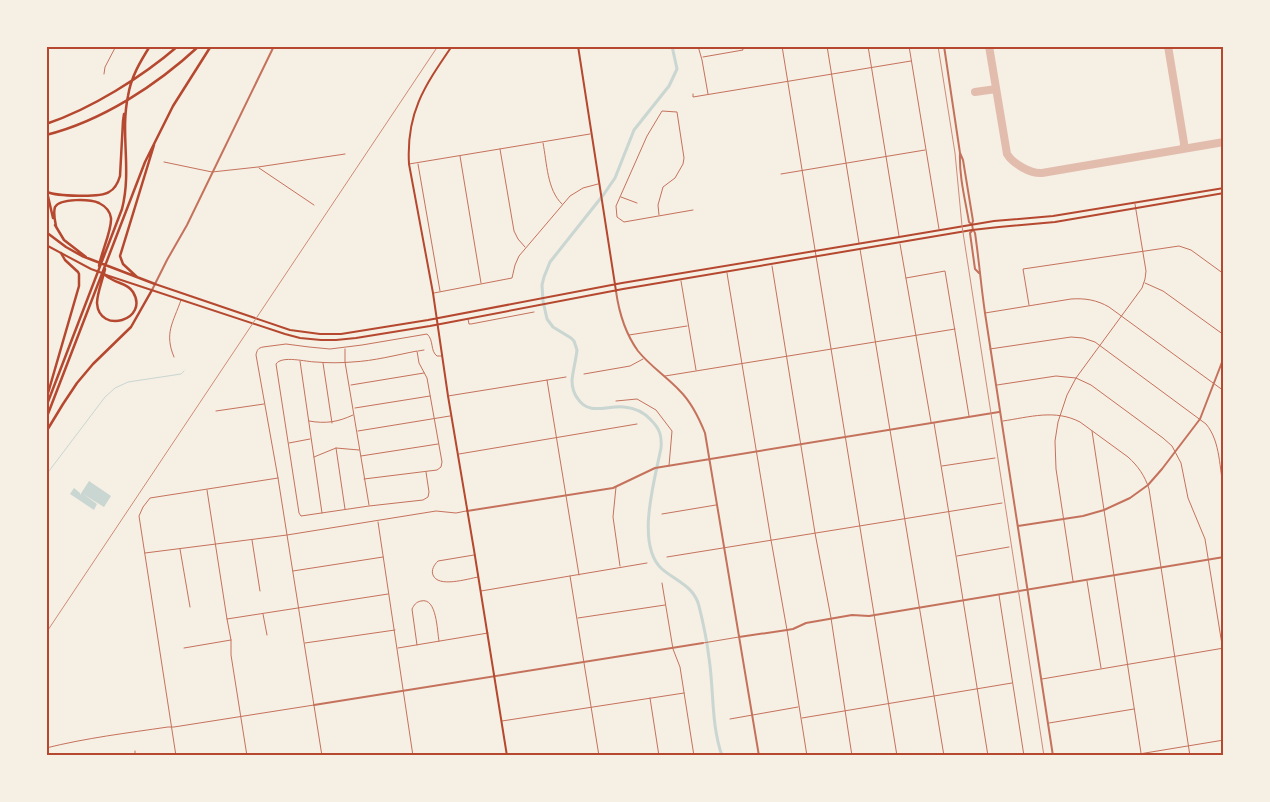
<svg xmlns="http://www.w3.org/2000/svg" width="1270" height="802" viewBox="0 0 1270 802" font-family="'Roboto Serif',serif">
<style>
.water{fill:#c9d6d2}
.lines{fill:none;stroke-linecap:round;stroke-linejoin:round}
.stream{stroke:#c9d6d2;stroke-width:1}
.canal{stroke:#c9d6d2;stroke-width:3}
.taxiway{stroke:#e2bdae;stroke-width:8}
.minor{stroke:#c5725c;stroke-width:1}
.tertiary{stroke:#c5725c;stroke-width:2}
.secondary{stroke:#b5482f;stroke-width:2}
.primary{stroke:#b5482f;stroke-width:2}
.motorway{stroke:#b5482f;stroke-width:2.5}
.rail{stroke:#cf8b77;stroke-width:1}
.neatline{fill:none;stroke:#b5482f;stroke-width:2}
</style>
<rect width="100%" height="100%" fill="#f6efe4"/>
<path class="water" d="M89,481L111,496L104,507L83,494L97,504L94,510L70,494L74,488L80,493V495Z"/>
<g class="lines">
<path class="stream" d="M46,475L105,397L115,388L128,382L181,374L184,371"/>
<path class="canal" d="M672,46L677,69L669,86L634,130L615,178L604,194L550,262L544,277L542,285L543,301L547,319L553,327L571,338L574,341L577,350C576,360 573,370 572,380C572,386 574,394 578,399C589,416 608,405 624,407C635,408 644,412 651,420C660,429 662,436 661,448C655,479 635,545 662,569C676,581 694,586 699,606C703,622 707,641 709,658C714,691 711,724 722,756"/>
<path class="taxiway" d="M989,46L1007,154C1013,164 1031,174 1042,173L1224,142
M1168,46L1184,143V146L1182,149
M975,92L996,89"/>
<path class="minor" d="M698,46L702,60L708,94
M782,46L897,756
M827,46L859,243
M868,46L899,236
M909,46L939,229
M703,57L743,50L742,46
M104,74L105,67L116,46
M693,94V97L911,61
M543,143C547,163 547,190 562,204
M500,149L514,231L518,239L525,247
M460,156L481,283
M164,162L212,172L258,167L345,154
M409,164L590,134
M418,164L440,291
M259,168L314,205
M781,174L925,150
M621,197L637,203
M659,215L658,205L663,187L675,178L683,164L684,158L677,112L662,111L647,136L616,206L617,217L624,222L693,210
M900,244L931,422
M860,249L944,756
M772,266L815,533L831,618L852,756
M727,273L771,540L787,630L807,756
M906,278L945,271L969,416
M681,281L696,370
M1145,283L1163,291L1224,335
M434,293L512,278L515,265L519,256L570,196L583,188L598,184
M1029,305L1023,269L1179,246L1191,250L1224,274
M985,313L1071,299C1085,298 1097,300 1109,307L1224,391
M468,319L469,324H471L534,312
M629,335L687,326
M345,349V362L369,505
M990,349L1071,337L1083,338L1095,342L1206,424C1221,442 1219,469 1224,490
M418,351L424,350
M174,357C164,333 173,323 181,300
M300,361L322,513
M323,363L332,423
M584,374L630,366L643,359
M665,376L955,329
M547,380L579,575
M351,385L424,373
M997,385L1056,376L1076,378L1091,385L1163,438L1172,446L1181,463L1188,498L1205,539L1224,657
M448,396L566,377
M616,401L637,399L656,410L672,431L669,466
M355,408L430,396
M216,411L264,404
M309,421C326,424 338,422 353,415
M1003,421C1030,417 1055,409 1080,422L1128,457C1138,466 1145,476 1149,489L1190,756
M934,423L956,556L988,756
M358,431L450,416
M1092,431L1141,753
M289,443L310,439
M336,448L345,509
M459,454L637,424
M361,456L438,444
M314,457L336,448L359,450
M942,466L995,458
M364,479L437,470L441,467L442,462L427,378L419,363L417,351C396,355 374,361 352,362C340,363 328,363 316,362C306,362 282,355 276,364L299,513L301,516L369,506L423,500L428,497L429,492L426,472
M616,487L613,517L620,566
M207,490L227,619L231,640V655L247,756
M662,514L716,505
M378,522L413,756
M252,540L260,591
M180,549L190,607
M145,553L287,535L436,511L456,513L466,511
M474,555L438,561C434,565 431,570 433,575C438,588 467,579 478,577
M957,556L1009,547
M667,557L1002,503
M293,571L383,557
M570,576L599,756
M1073,581L1056,469L1055,441L1058,422L1067,395L1076,378L1142,288L1145,279L1146,271L1135,204
M1087,581L1101,668
M662,583L673,649L680,667L694,756
M481,591L647,563
M999,595L1024,756
M263,614L267,635
M578,618L665,605
M227,619L388,594
M305,643L395,630
M703,643L739,637
M417,645L412,609C414,605 416,602 421,601C437,597 437,631 439,641
M184,648L231,640
M398,648L488,633
M1042,679L1224,648
M650,698L659,756
M802,718L1012,683
M730,719L798,707
M502,721L684,693
M1049,723L1134,709
M46,748C86,738 127,733 168,727H174L314,705
M135,751V756
M176,756L139,516L143,507L150,498L278,478
M322,756L278,478L256,355C257,350 258,348 263,347L286,344L309,347L330,349L362,345L427,334C434,340 430,351 437,356H442
M1127,756L1224,740"/>
<path class="tertiary" d="M944,46L960,153C959,176 965,199 969,222L972,225
M960,153L963,160L973,221C971,226 972,229 975,233C979,260 981,286 985,313L1053,756
M972,231L970,233L975,269L979,273
M152,290L167,260L187,225L274,46
M616,291C619,313 625,333 638,351C650,366 667,377 680,391C692,403 699,418 705,433L759,756
M467,511L613,488L655,468L999,412
M1018,526L1083,516L1104,510L1130,498L1148,485L1162,469L1200,419L1224,357
M739,637L787,630L793,629L806,623L852,615L869,616L1224,557
M314,705L703,643"/>
<path class="secondary" d="M452,46C424,87 406,113 409,164L433,293L448,396L474,550L507,756
M578,46L616,291
M106,275L285,334L300,338L321,340H336L356,338L430,326L623,289L972,230L999,227L1055,222L1224,193
M155,284L290,330L320,334H341L428,320L622,283L899,237L994,221L1053,216L1224,188"/>
<path class="primary" d="M46,245L91,269L102,273"/>
<path class="motorway" d="M46,124C91,109 142,77 178,46
M46,135C102,121 157,85 199,46
M47,192C57,196 100,198 109,192C115,189 118,183 120,176L123,121L124,114
M47,192L53,218
M46,208L47,196
M55,225L64,240L86,257
M56,226C55,221 53,213 55,207C60,198 90,199 99,203C105,206 110,211 111,218C112,230 101,253 99,266
M46,232L66,247L82,256L155,284
M103,273C106,276 109,278 113,280C120,284 128,284 133,292C150,320 99,335 97,303C97,293 103,279 105,269
M137,277L123,264L120,256L154,145
M46,400L79,286V274L78,272L65,260L61,253
M46,407L122,209C132,170 120,134 128,96C131,77 140,62 150,46
M46,419L145,162L173,106L211,46
M46,432L63,404L77,383L93,364L131,327L152,290"/>
<path class="rail" d="M938,46L955,153L962,226L1044,756
M46,633L438,46"/>
</g>
<rect width="1270" height="802" fill="none" stroke="#f6efe4" stroke-width="95"/>
<rect x="48" y="48" width="1174" height="706" class="neatline"/>
</svg>
